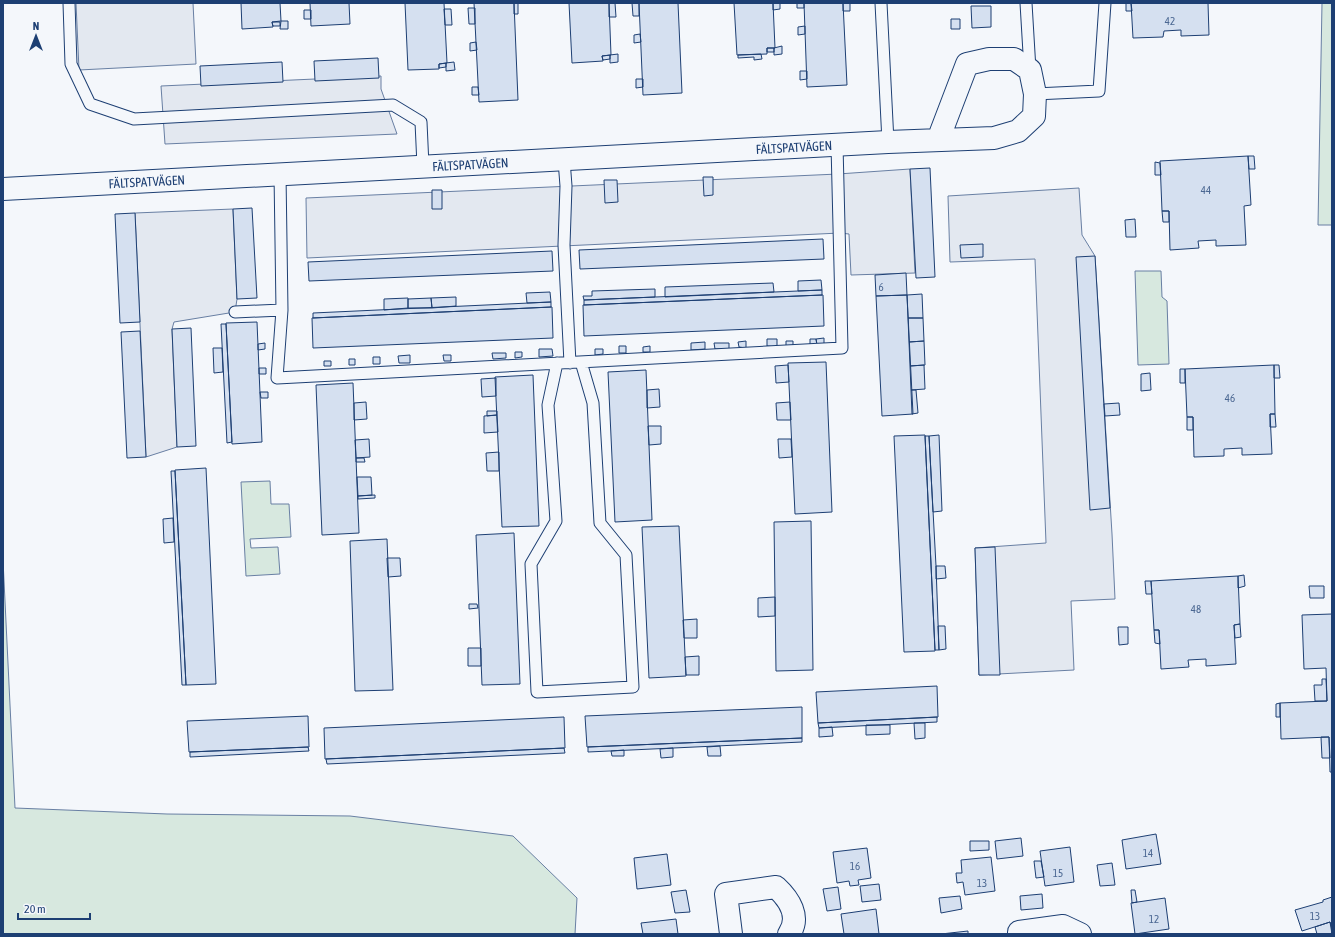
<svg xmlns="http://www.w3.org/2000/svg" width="1335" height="937" viewBox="0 0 1335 937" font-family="'Asap Condensed',sans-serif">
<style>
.green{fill:#d7e8df;stroke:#687fa3}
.parking{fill:#e3e8f0;stroke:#687fa3}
.building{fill:#d5e0f0;stroke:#1d3f73}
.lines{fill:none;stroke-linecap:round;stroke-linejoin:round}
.lane-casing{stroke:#1d3f73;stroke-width:13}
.street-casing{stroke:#1d3f73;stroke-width:24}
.lane{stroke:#f4f7fb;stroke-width:11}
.street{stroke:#f4f7fb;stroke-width:22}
.labels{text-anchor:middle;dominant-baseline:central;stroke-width:3;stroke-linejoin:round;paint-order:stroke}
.number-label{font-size:11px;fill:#4b6792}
.street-label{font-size:13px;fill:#1d3f73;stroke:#f4f7fb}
</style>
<rect width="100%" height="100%" fill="#f4f7fb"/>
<path class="green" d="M1322,3H1332V225H1318Z
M1135,271H1161L1162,297L1167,301L1169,364L1138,365Z
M270,481L271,504H289L291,537L250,539L251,548L278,547L280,574L246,576L241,482Z
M3,560L15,808L167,814L350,816L513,836L577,898L575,934H3Z"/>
<path class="parking" d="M76,3H193L196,64L79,70Z
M381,76V89L397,134L165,144L161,86Z
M910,169L915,273L851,275L849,234L840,233L307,258L306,198L838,174Z
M1079,188L1082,235L1095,256L1112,534L1115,599L1071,601L1074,670L979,675L975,548L1046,543L1035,259L950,262L948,196Z
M233,209L237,299L235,312L174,322L172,329L177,447L146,457L135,213Z"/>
<path class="building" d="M241,3H280L281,21L272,22L273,27L242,29Z
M310,3H349L350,24L311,26Z
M405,3H444L447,63L439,64V69L408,70Z
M474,3H514L518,100L479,102Z
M514,3H518V14H514Z
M569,3H609L611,55L602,56L603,61L572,63Z
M609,3H615L616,17H609Z
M632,3H639V16H633Z
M639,3H678L682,93L643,95Z
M734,3H773L775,48H767V54L737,55Z
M773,3H780V9L773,10Z
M797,3H804V8H797Z
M804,3H843L847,85L807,87Z
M843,3H850V11H843Z
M1126,3H1131L1132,11H1126Z
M1131,3H1208L1209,35L1181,36V30L1164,31L1163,37L1133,38Z
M971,6H991V27L972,28Z
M468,8H475V24H469Z
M444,9H451L452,25H445Z
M304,10H311V19H304Z
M951,19H960V29H951Z
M281,21H288V29H280Z
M272,22H280V26H273Z
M805,26V34L798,35V27Z
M640,34L641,42L634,43V35Z
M476,42L477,50L470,51V43Z
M782,46V54L774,55V48Z
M767,48H774V52H767Z
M618,54V62L610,63V55Z
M761,54L762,59L754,60V57L738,58V55Z
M610,55V59L603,60L602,56Z
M378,58L379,78L315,81L314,61Z
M282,62L283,82L201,86L200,66Z
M454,62L455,70L446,71V63Z
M446,63V67L439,68V64Z
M800,71H807V79L800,80Z
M636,79H643V87L636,88Z
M472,87H478L479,95H472Z
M1248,156L1251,205L1244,206L1246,245L1216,246V240L1198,241L1199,248L1170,250L1169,211H1162L1160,161Z
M1248,156H1254L1255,169H1249Z
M1155,162L1160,163L1161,175H1155Z
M930,168L935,277L916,278L910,169Z
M703,177H713V195L704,196Z
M604,180H617L618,202L605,203Z
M432,190H442V209H432Z
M252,208L257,298L237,299L233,209Z
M1162,211H1169V222H1163Z
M135,213L140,322L120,323L115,214Z
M1135,219L1136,237H1126L1125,220Z
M823,239L824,259L580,269L579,250Z
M983,244V257L961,258L960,245Z
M552,251L553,271L309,281L308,262Z
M1095,256L1110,508L1090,510L1076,257Z
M906,273L907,295L876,296L875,275Z
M821,280L822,290L798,291V281Z
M773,283L774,292L665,297V287Z
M655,289V297L584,300L583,296H592V291Z
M822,290V295L584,305V300Z
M550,292L551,302L527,303L526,293Z
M922,294L923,318H908L907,295Z
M823,295L824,326L584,336L583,305Z
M907,295L913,414L882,416L876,296Z
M456,297V306L432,308L431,298Z
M431,298L432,308H408V299Z
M384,299L408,298V308L384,310Z
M551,302V307L313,318V313Z
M552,307L553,338L313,348L312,318Z
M908,318H923L924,341L909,342Z
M257,322L262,442L232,444L226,323Z
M221,324H226L232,442L227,443Z
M191,328L196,446L177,447L172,329Z
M140,331L146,457L127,458L121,332Z
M824,338V345H817L816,339Z
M767,339H777V347L767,346Z
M810,339H816L817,345H810Z
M746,341V348L739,347L738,342Z
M786,341H793V346H786Z
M924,341L925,365L910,366L909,342Z
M705,342V349L691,350V343Z
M265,343V349L258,350V344Z
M714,343H729V349H715Z
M619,346H626V353H619Z
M650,346V352H643V347Z
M213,348H222L223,372L214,373Z
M539,349H552L553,356L539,357Z
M595,349H603V354L595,355Z
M515,352H522V357L515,358Z
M492,353H506V358L493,359Z
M410,355V363H399L398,356Z
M443,355H451V361H444Z
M373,357H380V364H373Z
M349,359H355V365H349Z
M324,361H331V366H324Z
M826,362L832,512L795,514L788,363Z
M788,365L789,382L776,383L775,366Z
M924,365L925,389L911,390L910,366Z
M1274,365L1275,414H1270L1272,454L1242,455V448L1224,449V456L1194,457L1193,417H1187L1185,369Z
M1274,365H1279L1280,378H1274Z
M259,368H266V374H259Z
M1180,369H1185V383H1180Z
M646,370L652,520L615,522L608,372Z
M1150,373L1151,390L1141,391V374Z
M533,375L539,526L502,527L495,377Z
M496,378V396L482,397L481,379Z
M353,383L359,533L322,535L316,385Z
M659,389L660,407L647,408V390Z
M911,390H916L918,413L912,414Z
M260,392H268V398H261Z
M366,402L367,419L354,420V403Z
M790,402L791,420H777L776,403Z
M1119,403L1120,415L1105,416L1104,404Z
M487,411H497V415L487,416Z
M1270,414H1275L1276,427H1270Z
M497,415L498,432L484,433V416Z
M1187,417H1193V430H1187Z
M648,426H661V444L649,445Z
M925,435L935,651L904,652L894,436Z
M939,435L942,511L933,512L929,436Z
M925,436H929L936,566L939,650H935Z
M369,439L370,457L356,458L355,440Z
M778,439H791L792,457L779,458Z
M499,452V471H487L486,453Z
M356,458H364L365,462H356Z
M206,468L216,684L186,685L175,470Z
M171,471H175L186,685H182Z
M357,477H371L372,495L358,496Z
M375,495V498L358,499V496Z
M173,518L174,542L164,543L163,519Z
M811,521L813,670L776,671L774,522Z
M679,526L686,676L649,678L642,527Z
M514,533L520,684L482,685L476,535Z
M387,539L393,690L355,691L350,541Z
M995,547L1000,675H979L975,548Z
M387,558H400L401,576L388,577Z
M936,566H945L946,578L936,579Z
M1244,575L1245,586L1238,588V576Z
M1238,576L1240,624L1234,625L1236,664L1206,666V659L1188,660L1189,667L1161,669L1159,630H1154L1151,581Z
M1145,581H1151L1152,594H1146Z
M1309,586H1324V598H1310Z
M775,597V616L758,617V598Z
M469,604H477L478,608L469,609Z
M1332,614V772H1330L1329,737L1281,739L1280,703L1327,701L1326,668L1304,669L1302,615Z
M697,619V638H684L683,620Z
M1240,624L1241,637L1235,638L1234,625Z
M938,626H945L946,649L939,650Z
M1118,627H1128V644L1119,645Z
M1154,630H1159L1160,644L1155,643Z
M468,648H481V666H468Z
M699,656V675H686L685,657Z
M1322,679H1326L1327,701H1315L1314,685H1322Z
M937,686L938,717L818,723L816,692Z
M1280,703V717H1276V704Z
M802,707V738L587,747L585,716Z
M308,716L309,747L189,752L187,721Z
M564,717L565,748L325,759L324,728Z
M937,717V722L819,728L818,723Z
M914,723H925V738L915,739Z
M866,725H890V734L866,735Z
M832,727L833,736L819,737V728Z
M1321,737H1329L1330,758H1322Z
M802,738V742L588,752V747Z
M720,746L721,756H708L707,747Z
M308,747L309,751L190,757V752Z
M564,748L565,753L327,764L326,759Z
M673,748V757L661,758L660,749Z
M624,750V756H612L611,751Z
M1156,834L1161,864L1126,869L1122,840Z
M1021,838L1023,856L997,859L995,841Z
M970,841H989V850L970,851Z
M1070,847L1074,882L1045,886L1040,851Z
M867,848L871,878L858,880L859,885L850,886L849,881L837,883L833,852Z
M667,854L671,885L637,889L634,858Z
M991,857L995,891L965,895L963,882L957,883L956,873H962L961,860Z
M1034,861H1041L1044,877L1036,878Z
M1112,863L1115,885L1100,886L1097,865Z
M879,884L881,900L862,902L860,886Z
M838,887L841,909L827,911L823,889Z
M686,890L690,912L675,913L671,892Z
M1131,890H1135L1137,902L1132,903Z
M1042,894L1043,908L1021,910L1020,896Z
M960,896L962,909L941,913L939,898Z
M1332,897V929L1330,922L1302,931L1295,910L1323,902V900Z
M1165,898L1169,929L1135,934L1131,903Z
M876,909L879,934H844L841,914Z
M676,919L678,934H643L641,923Z
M1330,922L1332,934H1317L1315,927Z
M968,931V934H941Z"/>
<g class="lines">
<g class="lane-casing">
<path id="lane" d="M69,3L71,64L90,104L134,119L393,105L421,122L423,166
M881,3L888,142
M1026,3L1030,70
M1035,94L1099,91L1105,3
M564,160L566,186L564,245L570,363
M280,174L282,310L277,378L842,348L837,145
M235,312L282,310
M557,363L548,405L556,521L531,564L537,692L633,687L626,555L600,523L593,403L581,362"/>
</g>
<g class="street-casing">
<g id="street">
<path id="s1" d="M3,189L888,142L994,138L1018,131L1034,116L1035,94L1030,70L1014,59H989L967,64L938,140"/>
<path d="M731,934L726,894L776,887C789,899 801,917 789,934"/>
<path d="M1019,934V932L1063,926L1080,934"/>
</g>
</g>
<use href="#lane" class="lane"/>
<use href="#street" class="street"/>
</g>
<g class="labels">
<g class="number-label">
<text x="1170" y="21">42</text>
<text x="1206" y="190">44</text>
<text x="881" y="287">6</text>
<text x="1230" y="398">46</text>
<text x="1196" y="609">48</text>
<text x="1148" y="853">14</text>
<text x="855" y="866">16</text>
<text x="1058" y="873">15</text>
<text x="982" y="883">13</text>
<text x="1315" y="916">13</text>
<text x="1154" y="919">12</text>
</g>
<g class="street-label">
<text stroke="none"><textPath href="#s1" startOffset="792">FÄLTSPATVÄGEN</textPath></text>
<text stroke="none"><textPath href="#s1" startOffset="468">FÄLTSPATVÄGEN</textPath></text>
<text stroke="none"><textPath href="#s1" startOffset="144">FÄLTSPATVÄGEN</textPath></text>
</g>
</g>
<rect width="1335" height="937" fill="none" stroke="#1d3f73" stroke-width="8"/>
<g transform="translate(36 36)" stroke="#f4f7fb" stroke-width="3" paint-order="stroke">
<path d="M0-3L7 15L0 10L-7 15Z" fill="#1d3f73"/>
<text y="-6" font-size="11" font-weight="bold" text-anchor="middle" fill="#1d3f73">N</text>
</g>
<path d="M18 913v6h72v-6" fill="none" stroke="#1d3f73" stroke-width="2"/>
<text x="24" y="913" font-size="12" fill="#1d3f73" stroke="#f4f7fb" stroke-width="3" paint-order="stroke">20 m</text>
</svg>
